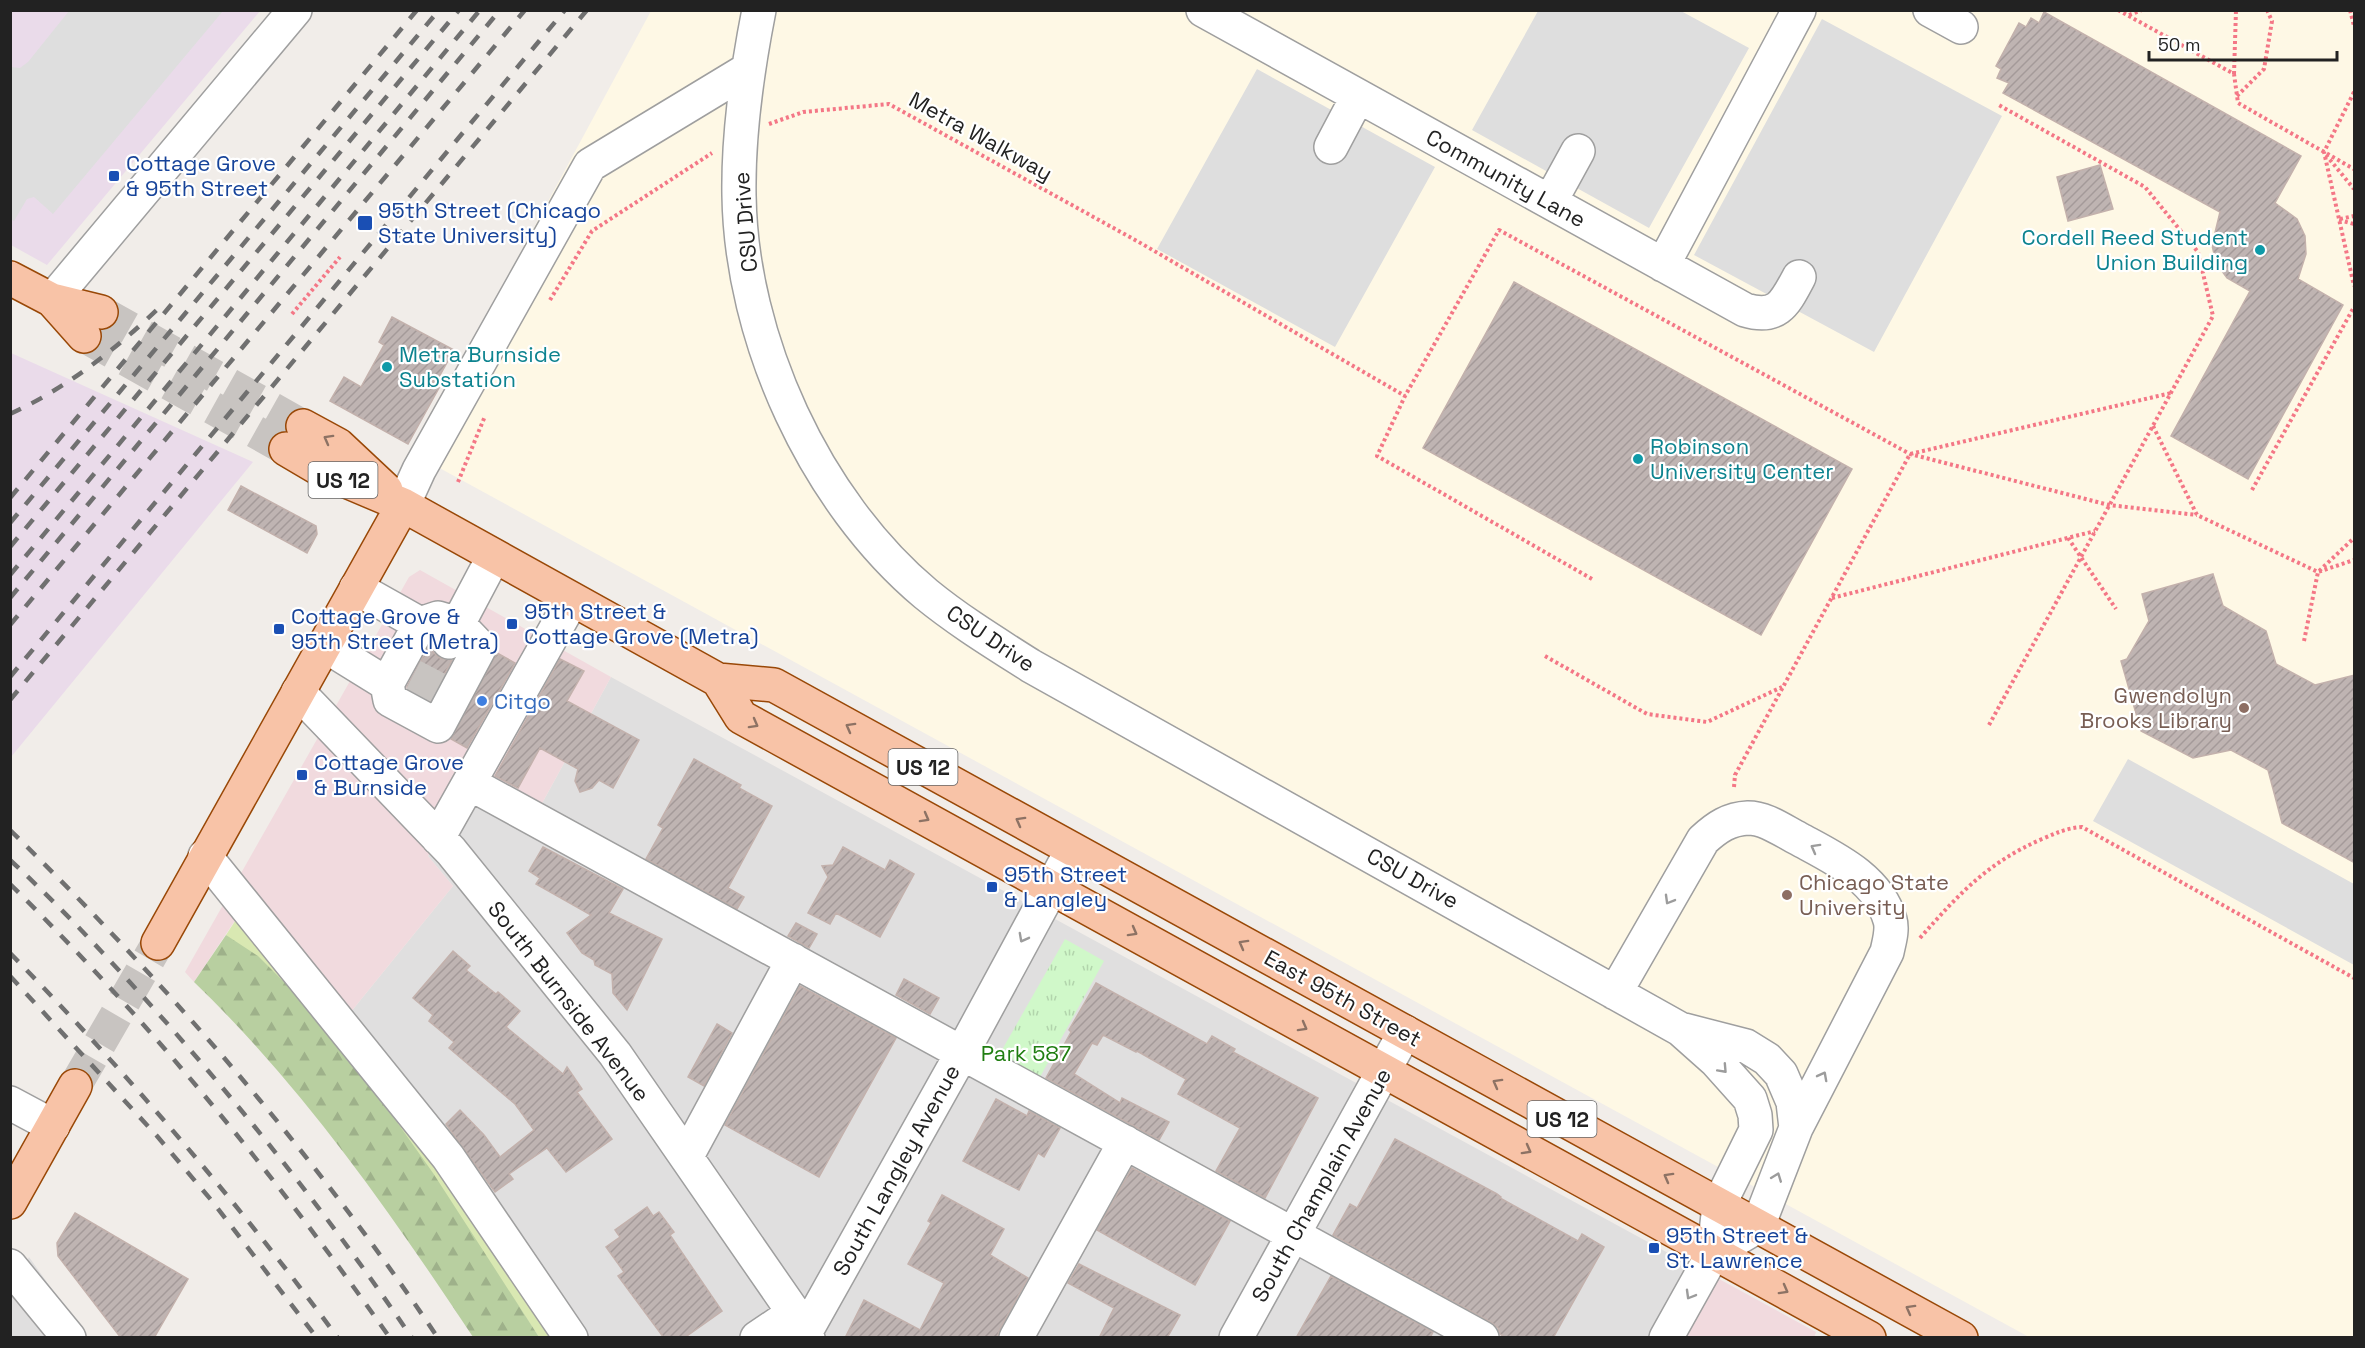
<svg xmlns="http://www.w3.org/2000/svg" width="2365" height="1348" viewBox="0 0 2365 1348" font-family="'Space Grotesk',sans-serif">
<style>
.residential{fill:#e0dfdf}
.commercial{fill:#f1dade}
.industrial{fill:#eadbea}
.education{fill:#fef8e5}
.grass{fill:#d9e8b2}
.forest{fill:url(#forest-firs)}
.park{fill:url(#park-tufts)}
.parking{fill:#dedede}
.building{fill:url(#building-hatch);stroke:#c3b1ac;stroke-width:1.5}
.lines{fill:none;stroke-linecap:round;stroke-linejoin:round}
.minor-tunnel{stroke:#c8c4c1;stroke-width:33;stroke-dasharray:33 16;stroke-linecap:butt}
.major-tunnel{stroke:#c8c4c1;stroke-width:33;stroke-dasharray:33 16;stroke-linecap:butt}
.minor-casing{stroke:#9f9f9f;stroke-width:36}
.major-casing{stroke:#994807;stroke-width:36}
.path{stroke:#f47786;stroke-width:4;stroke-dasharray:3 3;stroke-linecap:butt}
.minor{stroke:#fff;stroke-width:33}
.major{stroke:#f8c3a7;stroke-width:33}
.rail{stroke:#707070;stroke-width:4.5;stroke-dasharray:12 12;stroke-linecap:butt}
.oneway{stroke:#8d7264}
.oneway2{stroke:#9c9c9c}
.transit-dot{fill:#1a4fb4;stroke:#fff;stroke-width:2}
.culture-dot{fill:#0f9aa8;stroke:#fff;stroke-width:2}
.shop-dot{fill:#3f7fe0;stroke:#fff;stroke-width:2}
.education-dot{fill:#8d6e63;stroke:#fff;stroke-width:2}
.labels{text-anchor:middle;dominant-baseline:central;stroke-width:4.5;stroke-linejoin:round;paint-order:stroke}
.shield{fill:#fff;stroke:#646464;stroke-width:1.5}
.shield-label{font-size:21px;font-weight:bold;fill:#222}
.street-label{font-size:22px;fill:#222;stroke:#fff}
.transit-label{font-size:22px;fill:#164399;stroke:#fff;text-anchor:start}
.culture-label{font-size:22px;fill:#0d838f;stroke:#fff;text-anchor:start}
.education-label{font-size:22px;fill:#785e54;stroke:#fff;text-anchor:end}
.shop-label{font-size:22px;fill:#366cbe;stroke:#fff;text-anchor:start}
.park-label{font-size:22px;fill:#207e11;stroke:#fff}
</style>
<defs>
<pattern id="forest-firs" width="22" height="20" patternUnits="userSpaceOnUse" patternTransform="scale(1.5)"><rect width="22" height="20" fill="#b8cfa0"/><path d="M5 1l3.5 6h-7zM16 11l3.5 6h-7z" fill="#9eb18a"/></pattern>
<pattern id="park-tufts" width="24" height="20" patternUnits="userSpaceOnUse" patternTransform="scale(1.5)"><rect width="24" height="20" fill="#d0f8c9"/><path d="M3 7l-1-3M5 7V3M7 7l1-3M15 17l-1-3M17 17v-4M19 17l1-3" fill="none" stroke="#b2d4ac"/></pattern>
<pattern id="building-hatch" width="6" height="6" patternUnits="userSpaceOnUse" patternTransform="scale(1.5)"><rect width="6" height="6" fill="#bfb4b2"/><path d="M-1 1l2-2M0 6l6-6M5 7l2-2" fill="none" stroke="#a49a99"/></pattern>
</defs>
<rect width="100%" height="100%" fill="#f1ede9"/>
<path class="residential" d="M611,677L1681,1260L1684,1267L1682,1276L1648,1337H562L337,1029L453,886L428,856L469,783L534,818Z
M29,1257L86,1337L11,1338V1290Z"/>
<path class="commercial" d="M420,570L611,677L534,818L469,783L428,856L453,886L337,1029L238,916L194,982L185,972L409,577Z
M1719,1279L1816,1332L1814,1338H1683L1713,1282Z"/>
<path class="industrial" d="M10,11H260L47,265L11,245Z
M11,353L253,462L11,757L10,353Z"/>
<path class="education" d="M651,11H2354V1337H2029L412,453Z"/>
<path class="grass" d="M239,915L282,959L562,1337H539L377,1094L326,1034L226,935Z"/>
<path class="forest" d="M226,935L258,956L285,983L377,1094L433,1173L539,1337H473C390,1212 303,1087 194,982Z"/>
<path class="park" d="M1065,939L1104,961L1035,1086L994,1064Z"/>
<path class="parking" d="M69,11H223L53,214L34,197L27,199L14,221L10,219L11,67L20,68L28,62Z
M1538,11H1681L1749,48L1649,228L1472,130Z
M1822,19L2002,116L1874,352L1694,255Z
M1257,69L1435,167L1335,347L1157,249Z
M2128,759L2354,884V965L2093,821Z"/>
<path class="building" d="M2044,12L2301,156L2275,203L2297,219L2305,236L2306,254L2298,279L2343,305L2248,479L2171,436L2250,291L2227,278L2216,263L2212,245L2220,212L2003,93L2009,83L1997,78L2001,69L1996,66L2019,23L2026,27L2031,18L2039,23Z
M2100,165L2113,209L2068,221L2057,177Z
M1514,282L1852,469L1761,635L1423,448Z
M392,317L454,350L434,386L439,388L408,444L330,401L344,377L361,387L384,345L379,342Z
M241,486L316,526L317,534L307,553L228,510Z
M2213,574L2223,606L2266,631L2276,664L2315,685L2355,675V863L2282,823L2268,770L2231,750L2193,758L2141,731L2121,661L2127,659L2149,621L2142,594Z
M430,644L433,652L440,658L452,660L430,701L407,687Z
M497,653L515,663L467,748L451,739Z
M560,659L584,671L567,701L639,740L613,788L599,780L592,788L580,792L575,781L578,769L540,748L518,788L495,776Z
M694,759L741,785L739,788L772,806L728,888L744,897L737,909L646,859L663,828L658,825Z
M543,847L623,889L609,913L662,939L627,1010L613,993L612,974L595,965L594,960L582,953L567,933L591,915L536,884L540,878L529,871Z
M843,847L885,870L890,860L914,874L880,937L836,913L830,924L808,913L828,877L822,866L833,865Z
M796,923L817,934L809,948L788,936Z
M453,951L470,966L466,970L496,994L498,992L520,1011L506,1027L563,1074L567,1067L582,1089L577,1092L612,1139L566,1172L547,1148L509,1174L513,1179L495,1192L446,1124L460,1110L484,1135L500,1157L534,1130L515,1104L449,1048L454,1042L429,1021L433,1015L413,998Z
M904,979L939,998L930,1014L896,995Z
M1096,983L1207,1044L1212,1036L1235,1049L1233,1052L1318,1098L1265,1198L1216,1171L1240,1128L1178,1094L1186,1079L1137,1051L1136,1052L1103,1035L1097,1045L1092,1043L1074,1074L1120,1103L1122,1098L1169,1122L1159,1140L1046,1078L1071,1032L1069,1030Z
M800,986L896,1038L819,1177L725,1125Z
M717,1024L732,1033L704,1086L688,1077Z
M996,1099L1027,1116L1029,1111L1060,1128L1044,1157L1038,1153L1019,1190L963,1161Z
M1395,1139L1497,1194L1501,1197L1500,1198L1578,1241L1582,1234L1604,1247L1553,1338H1506L1500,1334L1498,1328L1491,1322L1333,1235L1350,1204L1357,1208Z
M1132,1168L1230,1221L1195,1285L1097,1230Z
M942,1195L1004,1229L990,1255L1028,1278L1000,1329L997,1338H845L864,1300L920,1330L944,1283L908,1264L931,1223L928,1221Z
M647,1207L653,1216L659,1212L674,1232L670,1235L722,1311L684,1338H664L618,1276L624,1272L606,1247L620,1237L615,1230Z
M75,1213L188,1279L154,1338H121L58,1256L57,1243Z
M1079,1264L1180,1315L1167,1338H1099L1114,1308L1068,1283Z
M1331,1276L1433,1332L1430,1338H1296Z"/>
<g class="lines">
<path class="minor-tunnel" d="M420,698L449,642"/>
<path class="major-tunnel" d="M101,312L303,426
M84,336L286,449
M75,1086L158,943"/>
<g class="minor-casing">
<path id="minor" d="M759,10C747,71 738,133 739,195C741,339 815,501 926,594C959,621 995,643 1031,666L1680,1029L1716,1061L1750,1099L1755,1115L1756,1130L1719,1205L1714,1252L1666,1338
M1203,10L1745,310C1778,320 1785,303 1799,277
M1930,10L1961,27
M1331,147L1358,96
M1550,202L1578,151
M1663,265L1799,10
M52,300L295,10
M403,505L419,470L590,165L747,70
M356,588L420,624
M324,645L387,684L390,700L438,726L480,647L458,624L494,556
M387,684L420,624L438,618L458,624L449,642
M298,692L451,851L615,1054L794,1313L808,1338
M469,783L1482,1338
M438,838L572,600
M205,856L448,1157L571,1338
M1615,993L1703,840C1717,827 1729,819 1748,818C1766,818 1783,831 1799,839C1834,858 1878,878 1890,920C1893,930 1889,942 1887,952L1796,1128
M1684,1030L1746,1046L1767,1059L1781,1074L1793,1102L1796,1128L1758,1226L1714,1252
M10,1103L53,1126
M687,1156L793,960
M10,1266L69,1338
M805,1333L962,1053L1072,850
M757,1338L794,1313
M1016,1338L1125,1142
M1236,1338L1405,1032"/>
</g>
<g class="major-casing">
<path id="major" d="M10,278L52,300L101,312
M52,300L84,336
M303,426L338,445L386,490
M286,449L325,472L403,505L718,680L774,685L1961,1338
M718,680L741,717L1869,1338
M158,943L403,505
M10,1202L75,1086"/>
</g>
<path class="path" d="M2118,10L2234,74L2238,103L2354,169
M2350,10L2354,26
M2129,15L2142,10
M2234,74L2236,10
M2354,92L2324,152L2354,286
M2237,96L2264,69L2272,21L2267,10
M769,124L803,112L889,104L1137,241L1405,396
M2326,155L2354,189
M2340,219L2354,216
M2339,220L2354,224
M550,300L592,231L712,153
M292,314L340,257
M2153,426L2197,515L2318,572L2354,560
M458,482L485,416
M2252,490L2354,307
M2068,538L2116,609
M1592,579L1377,456L1405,396L1499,230L1910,454L2109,505L2197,515
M1832,598L2095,531
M2304,641L2318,572L2354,538
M1545,656L1647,714L1707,722L1782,687
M1989,725L2213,316L2198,252L2145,187L1997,104
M1734,787L1735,775L1910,454L2171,393
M1920,938C1959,894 1987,863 2042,839C2056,833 2067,828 2082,827L2354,978"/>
<use href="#minor" class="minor"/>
<use href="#major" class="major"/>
<path class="rail" d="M10,414C67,388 116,349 161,306
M10,498L417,10
M10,523L439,10
M10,547L459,10
M10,575L480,10
M10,598L500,10
M10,625L525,10
M10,677L565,10
M10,700L587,10
M10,830C169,986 314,1153 438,1338
M10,860C62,908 109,959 156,1011C248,1114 334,1223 412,1338
M10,884C151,1023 276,1176 390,1338
M10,953C128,1074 237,1201 338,1338
M10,976L157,1136L212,1201L317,1338"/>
</g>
<defs><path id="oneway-chevron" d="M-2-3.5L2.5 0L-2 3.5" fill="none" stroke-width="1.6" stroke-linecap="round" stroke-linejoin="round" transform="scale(1.5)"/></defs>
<g class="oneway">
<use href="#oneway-chevron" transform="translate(328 439) rotate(-151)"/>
<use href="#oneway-chevron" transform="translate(754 724) rotate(29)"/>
<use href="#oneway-chevron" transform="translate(850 727) rotate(-151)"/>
<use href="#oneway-chevron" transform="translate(925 818) rotate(29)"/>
<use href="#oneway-chevron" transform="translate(1020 821) rotate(-151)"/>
<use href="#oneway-chevron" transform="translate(1133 932) rotate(29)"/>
<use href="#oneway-chevron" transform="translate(1243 944) rotate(-151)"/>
<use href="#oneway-chevron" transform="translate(1303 1027) rotate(29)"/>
<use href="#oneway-chevron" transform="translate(1497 1083) rotate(-151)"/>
<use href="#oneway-chevron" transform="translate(1527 1150) rotate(29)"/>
<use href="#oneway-chevron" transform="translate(1668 1177) rotate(-151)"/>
<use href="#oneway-chevron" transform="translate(1784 1290) rotate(29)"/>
<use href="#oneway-chevron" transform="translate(1910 1309) rotate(-151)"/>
</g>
<g class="oneway2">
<use href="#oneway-chevron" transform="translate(1815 848) rotate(-151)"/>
<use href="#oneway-chevron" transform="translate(1669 900) rotate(120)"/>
<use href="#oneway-chevron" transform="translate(1023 938) rotate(118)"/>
<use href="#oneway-chevron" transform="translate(1723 1069) rotate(47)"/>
<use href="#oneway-chevron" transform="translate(1823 1076) rotate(-62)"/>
<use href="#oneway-chevron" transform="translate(1777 1177) rotate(-69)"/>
<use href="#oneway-chevron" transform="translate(1690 1295) rotate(120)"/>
</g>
<g class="transit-dot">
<rect x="108" y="170" width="12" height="12" rx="3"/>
<rect x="357" y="215" width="16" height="16" rx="3"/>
<rect x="506" y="618" width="12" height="12" rx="3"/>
<rect x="273" y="623" width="12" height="12" rx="3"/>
<rect x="296" y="769" width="12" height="12" rx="3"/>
<rect x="986" y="881" width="12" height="12" rx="3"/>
<rect x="1648" y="1242" width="12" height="12" rx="3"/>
</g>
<g class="culture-dot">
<circle cx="2260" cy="250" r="6"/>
<circle cx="387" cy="367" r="6"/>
<circle cx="1638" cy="459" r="6"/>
</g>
<circle class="shop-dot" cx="482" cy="701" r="6"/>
<g class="education-dot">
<circle cx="2244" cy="708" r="6"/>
<circle cx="1787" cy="895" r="6"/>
</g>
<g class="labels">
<g class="shield">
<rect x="308.5" y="462" width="69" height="36" rx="4.5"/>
<rect x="888.5" y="749" width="69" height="36" rx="4.5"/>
<rect x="1527.5" y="1101" width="69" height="36" rx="4.5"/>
</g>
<g class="shield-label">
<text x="343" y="480">US 12</text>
<text x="923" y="767">US 12</text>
<text x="1562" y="1119">US 12</text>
</g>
<g class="street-label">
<text transform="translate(981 136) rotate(29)">Metra Walkway</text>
<text transform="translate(1506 178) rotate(29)">Community Lane</text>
<text transform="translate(745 222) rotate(-95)">CSU Drive</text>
<text transform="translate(991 638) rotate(34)">CSU Drive</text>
<text transform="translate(1413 878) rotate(29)">CSU Drive</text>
<text transform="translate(1343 998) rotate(29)">East 95th Street</text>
<text transform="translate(569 1001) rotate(52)">South Burnside Avenue</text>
<text transform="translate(896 1170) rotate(-61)">South Langley Avenue</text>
<text transform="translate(1321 1185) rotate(-61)">South Champlain Avenue</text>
</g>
<g class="transit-label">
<text x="126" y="163">Cottage Grove<tspan x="126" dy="25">&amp; 95th Street</tspan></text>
<text x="378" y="210">95th Street (Chicago<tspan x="378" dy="25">State University)</tspan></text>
<text x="524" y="611">95th Street &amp;<tspan x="524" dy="25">Cottage Grove (Metra)</tspan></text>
<text x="291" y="616">Cottage Grove &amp;<tspan x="291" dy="25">95th Street (Metra)</tspan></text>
<text x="314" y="762">Cottage Grove<tspan x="314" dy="25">&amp; Burnside</tspan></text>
<text x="1004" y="874">95th Street<tspan x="1004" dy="25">&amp; Langley</tspan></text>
<text x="1666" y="1235">95th Street &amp;<tspan x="1666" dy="25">St. Lawrence</tspan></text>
</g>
<g class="culture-label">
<text x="2248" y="237" text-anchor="end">Cordell Reed Student<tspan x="2248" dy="25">Union Building</tspan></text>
<text x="399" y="354">Metra Burnside<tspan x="399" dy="25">Substation</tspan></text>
<text x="1650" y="446">Robinson<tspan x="1650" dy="25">University Center</tspan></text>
</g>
<g class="education-label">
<text x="2232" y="695">Gwendolyn<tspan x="2232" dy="25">Brooks Library</tspan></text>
<text x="1799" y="882" text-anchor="start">Chicago State<tspan x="1799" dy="25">University</tspan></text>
</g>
<g class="shop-label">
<text x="494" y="701">Citgo</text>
</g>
<g class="park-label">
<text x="1026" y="1053">Park 587</text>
</g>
</g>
<rect width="2365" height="1348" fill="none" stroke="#222222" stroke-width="24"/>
<path d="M2149 51v9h188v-9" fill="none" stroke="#222222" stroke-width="3"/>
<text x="2158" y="51" font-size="18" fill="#222222" stroke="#ffffff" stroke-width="4.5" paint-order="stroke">50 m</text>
</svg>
